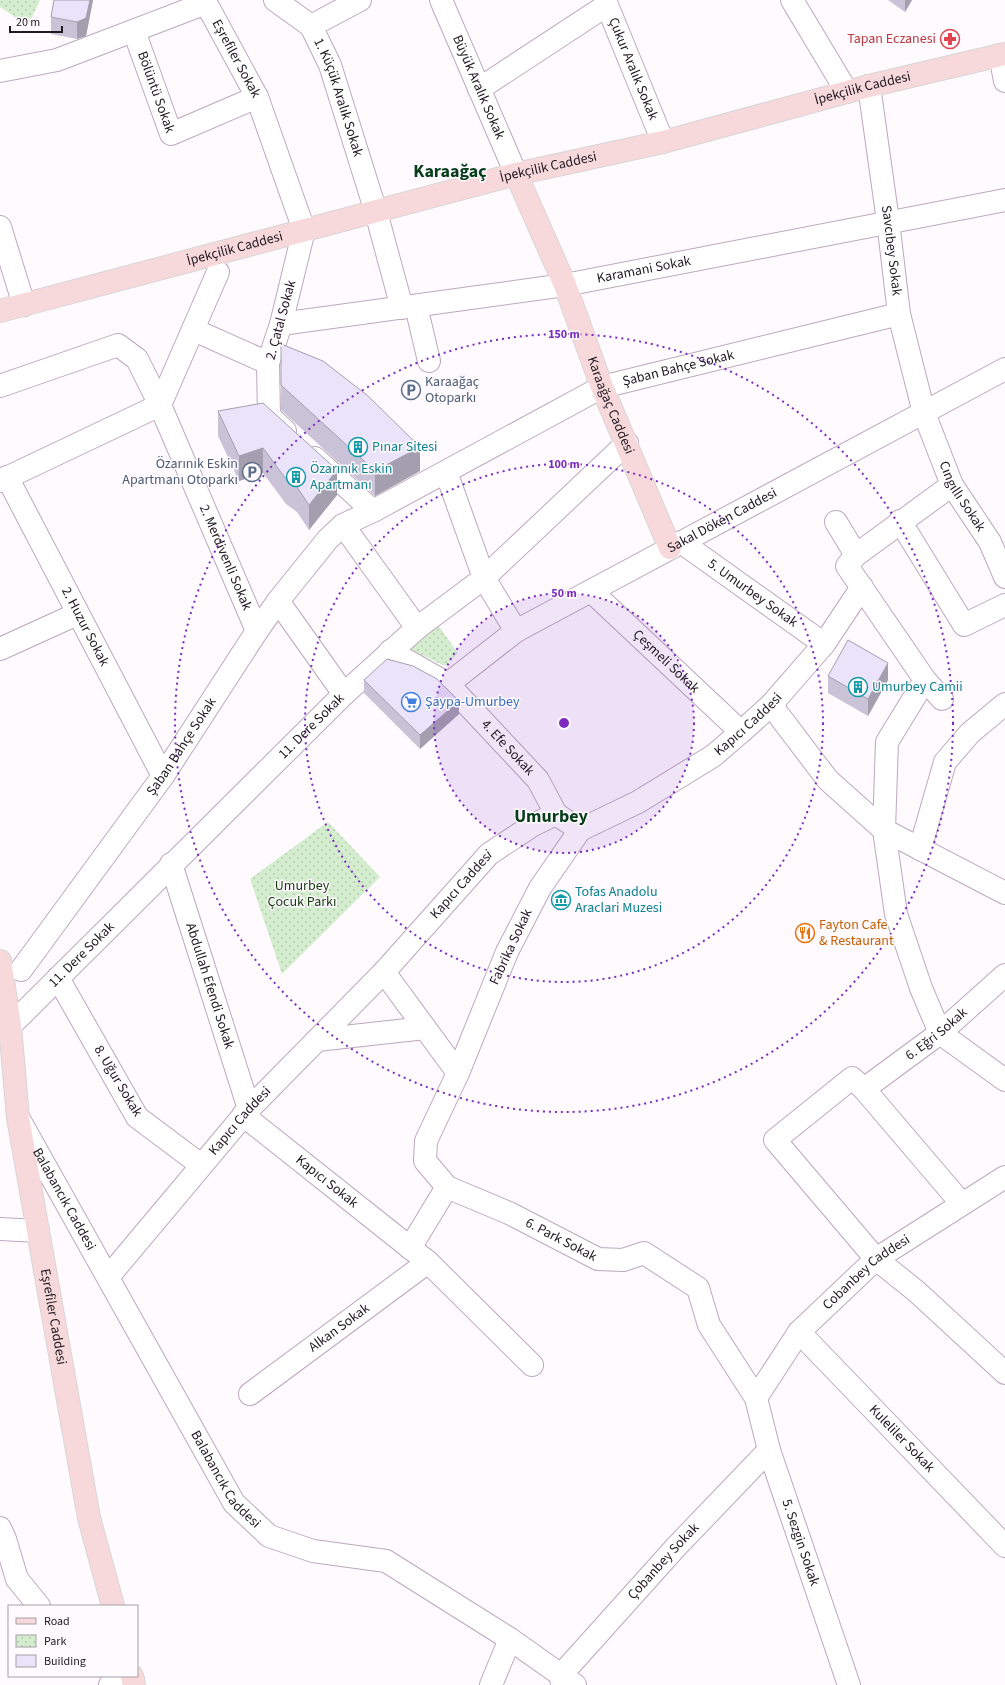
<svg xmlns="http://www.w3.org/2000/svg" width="1005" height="1685" viewBox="0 0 1005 1685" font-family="'Source Sans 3',sans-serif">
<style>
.park{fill:url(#park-dots)}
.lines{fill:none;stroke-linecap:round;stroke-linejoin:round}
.minor-casing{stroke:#bca9bc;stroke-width:24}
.major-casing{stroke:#d7d6d7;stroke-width:24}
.minor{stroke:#fff;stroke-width:22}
.major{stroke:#f7d9dc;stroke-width:22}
.wall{fill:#cac3d7}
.shaded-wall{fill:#a49faf}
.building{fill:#ebe3fa;stroke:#a49faf}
.ring{fill:none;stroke:#7b2cbf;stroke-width:2;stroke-dasharray:2 4}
.labels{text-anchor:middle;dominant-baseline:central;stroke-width:3;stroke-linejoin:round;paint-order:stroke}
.health-label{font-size:14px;fill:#be3a42;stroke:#fefafe;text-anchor:end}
.street-label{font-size:14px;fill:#201920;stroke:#fefafe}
.service-label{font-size:14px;fill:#4e5e75;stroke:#fefafe;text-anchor:start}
.culture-label{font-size:14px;fill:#0d838f;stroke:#fefafe;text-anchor:start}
.shop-label{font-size:14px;fill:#366cbe;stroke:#fefafe;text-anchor:start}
.park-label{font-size:14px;fill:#153a0e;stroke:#fefafe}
.food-label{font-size:14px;fill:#c56008;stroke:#fefafe;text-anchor:start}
.district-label{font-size:18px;font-weight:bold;fill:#063d1b;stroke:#fefafe}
.centre{fill:#7b2cbf;stroke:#fefafe;stroke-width:2}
.ring-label{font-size:12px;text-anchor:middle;font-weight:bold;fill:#7b2cbf;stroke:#fefafe;stroke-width:3;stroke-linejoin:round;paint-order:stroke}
</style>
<defs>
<pattern id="park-dots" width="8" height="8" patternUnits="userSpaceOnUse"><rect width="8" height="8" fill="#d4edcf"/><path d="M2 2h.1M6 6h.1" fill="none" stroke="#b6cbb1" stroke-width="1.8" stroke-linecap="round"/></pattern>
</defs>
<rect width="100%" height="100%" fill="#fefafe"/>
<path class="park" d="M0,0H40L28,26L0,7Z
M438,625L458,653L445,666L410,649Z
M328,822L380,877L282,974L250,879Z"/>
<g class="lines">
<g class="minor-casing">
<g id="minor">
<path id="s1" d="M275,0L311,26L330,65L376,212L402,308"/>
<path id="s2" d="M441,0L516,174"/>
<path d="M792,0L847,92"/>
<path d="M311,26L360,0"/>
<path id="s3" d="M134,31L171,134L257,97"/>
<path d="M1000,55L1005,81"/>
<path id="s4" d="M0,71L57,60L206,3L257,97L304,230L281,324L268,363L269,416L285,431"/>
<path id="s5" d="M869,86L888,221L899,314L924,413L952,485L990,542L1005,577"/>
<path id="s6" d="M479,89L607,5L663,142"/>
<path d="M0,227L24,305"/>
<path id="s7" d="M218,272L160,405L257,631"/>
<path d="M416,306L429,361"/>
<path id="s8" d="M281,324L565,285L1005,200"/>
<path d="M194,330L268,363"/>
<path d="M0,386L118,345L137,359L160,405L0,481"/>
<path d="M315,458L373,511"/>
<path d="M446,472L484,578L516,631"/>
<path id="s9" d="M7,477L163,776"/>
<path d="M952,485L856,555L847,566L925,680L887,742L884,830L896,914L921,988L940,1033L1005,1080"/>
<path d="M900,521L964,625L1005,605"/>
<path d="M836,522L856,555"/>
<path d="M343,525L417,628"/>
<path id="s10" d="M681,542L824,644"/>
<path id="s11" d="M591,591L741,732"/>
<path d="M278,601L344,694"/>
<path d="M0,649L77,614"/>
<path id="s12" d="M390,651L448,684L538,780L556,814"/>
<path d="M925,680L942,699"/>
<path id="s13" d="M448,684L516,631L1005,369"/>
<path d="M771,705L828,780L884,830L1005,893"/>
<path id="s14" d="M580,830L540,888L507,952L458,1073L426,1141L425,1161L447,1187L509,1213L598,1259L623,1260L644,1253L698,1288L709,1325L756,1398L769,1450L849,1685"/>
<path d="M920,849L945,762L970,733L1005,704"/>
<path id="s15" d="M171,864L249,1109"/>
<path id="s16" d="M21,970L163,776L257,631L278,601L328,539L343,525L373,511L602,387L899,314"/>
<path d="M384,972L458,1073"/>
<path d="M58,978L137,1117L201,1165"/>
<path id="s17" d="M10,1026L344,694L417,628L484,578L627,443"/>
<path d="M317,1040L425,1028"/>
<path id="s18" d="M864,1089L940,1033L1005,975"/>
<path id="s19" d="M243,1115L428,1262L532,1365"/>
<path id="s20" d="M19,1119L234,1503L269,1536L313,1551L386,1561L510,1639L575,1685"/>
<path d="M962,1204L864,1089L852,1078L775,1140L876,1259L916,1291L1005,1373"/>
<path d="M0,1229L38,1231"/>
<path d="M410,1248L447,1187"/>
<path id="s21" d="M109,1276L249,1109L384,972L489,854L533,825L556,814L580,830L638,802L713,756L741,732L771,705L824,644L862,587"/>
<path id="s22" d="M799,1332L1005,1546"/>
<path id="s23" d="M250,1394L428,1262"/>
<path id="s24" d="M756,1398L799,1332L876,1259L1005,1177"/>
<path d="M0,1528L5,1539L17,1579L39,1606"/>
<path d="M110,1685L133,1680"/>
<path d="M491,1685L510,1639"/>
<path id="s25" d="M562,1685L561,1675L676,1547L769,1450"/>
</g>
</g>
<g class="major-casing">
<g id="major">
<path id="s26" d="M516,174L565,285L602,387L670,548"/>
<path id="s27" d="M0,311L516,174L663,142L869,86L1005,54"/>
<path id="s28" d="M0,961L10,1026L18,1118L38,1231L89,1518L113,1606"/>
<path d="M132,1676L134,1685"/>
</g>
</g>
<use href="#minor" class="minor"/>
<use href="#major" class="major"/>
</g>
<path class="wall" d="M54,0H93L86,36L77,39L51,34V17Z
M888,0H912L905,12Z
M281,344L420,471L375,496L281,410Z
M218,411L337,495L309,530L297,512L286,504L263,473L239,481L218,436Z
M828,676L888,680L868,716L828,693Z
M364,680L459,714L420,749L364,693Z"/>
<path class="shaded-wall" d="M90,0H93L86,36L77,39V22Z
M905,0H912L905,12Z
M420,447V471L375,496V471Z
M263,448V473L239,481V456Z
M337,470V495L309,530V505Z
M888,663V680L868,716V699Z
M459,701V714L420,749V735Z"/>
<path class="building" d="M54,0H90L86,18L77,22L51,17Z
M281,344L323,361L368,396L420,447L375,471L281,385Z
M263,403L337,470L309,505L297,487L286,479L263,448L239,456L218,411Z
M848,640L888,663L868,699L828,676Z
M387,659L413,666L437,679L459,701L420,735L364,680Z"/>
<circle cx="564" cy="723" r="130" fill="#7b2cbf" fill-opacity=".12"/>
<g class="ring">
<circle cx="564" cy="723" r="130"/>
<circle cx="564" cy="723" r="259"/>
<circle cx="564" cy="723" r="389"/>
</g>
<defs>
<g id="pharmacy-ring" transform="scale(1)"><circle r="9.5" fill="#fefafe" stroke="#e0444e" stroke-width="1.5"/><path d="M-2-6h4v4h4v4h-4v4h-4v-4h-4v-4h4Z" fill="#e0444e"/></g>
<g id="parking-ring" transform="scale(1)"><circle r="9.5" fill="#fefafe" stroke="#5c6f8a" stroke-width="1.5"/><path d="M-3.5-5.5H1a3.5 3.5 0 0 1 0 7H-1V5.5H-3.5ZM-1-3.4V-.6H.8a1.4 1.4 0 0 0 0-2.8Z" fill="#5c6f8a"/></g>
<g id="building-ring" transform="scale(1)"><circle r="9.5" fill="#fefafe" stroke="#0f9aa8" stroke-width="1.5"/><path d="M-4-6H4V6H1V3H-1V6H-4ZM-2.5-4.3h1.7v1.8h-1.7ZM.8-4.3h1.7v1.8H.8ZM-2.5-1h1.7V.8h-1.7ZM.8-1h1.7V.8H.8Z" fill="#0f9aa8"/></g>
<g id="supermarket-ring" transform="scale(1)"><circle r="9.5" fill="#fefafe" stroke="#3f7fe0" stroke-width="1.5"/><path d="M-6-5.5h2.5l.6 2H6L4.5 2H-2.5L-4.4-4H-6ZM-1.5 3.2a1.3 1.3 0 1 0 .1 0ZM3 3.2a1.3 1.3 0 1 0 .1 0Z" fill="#3f7fe0"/></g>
<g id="museum-ring" transform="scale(1)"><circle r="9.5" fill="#fefafe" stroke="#0f9aa8" stroke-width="1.5"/><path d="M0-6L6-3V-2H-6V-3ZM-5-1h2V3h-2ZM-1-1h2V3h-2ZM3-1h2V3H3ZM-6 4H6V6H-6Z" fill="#0f9aa8"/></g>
<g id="restaurant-ring" transform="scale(1)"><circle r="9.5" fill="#fefafe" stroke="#e8710a" stroke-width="1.5"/><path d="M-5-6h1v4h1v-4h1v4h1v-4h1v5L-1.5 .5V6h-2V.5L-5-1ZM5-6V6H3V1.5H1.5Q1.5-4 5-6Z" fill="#e8710a"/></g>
</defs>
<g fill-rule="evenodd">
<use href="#pharmacy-ring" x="950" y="39"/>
<use href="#parking-ring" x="411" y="390"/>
<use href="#building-ring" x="358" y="447"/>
<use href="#parking-ring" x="252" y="472"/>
<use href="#building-ring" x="296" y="477"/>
<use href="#building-ring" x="858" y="687"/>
<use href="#supermarket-ring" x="411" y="702"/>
<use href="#museum-ring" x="561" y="900"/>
<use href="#restaurant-ring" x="805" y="933"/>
</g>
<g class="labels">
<g class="health-label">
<text x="936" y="39">Tapan Eczanesi</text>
</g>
<g class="street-label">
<text stroke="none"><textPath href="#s4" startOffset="281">Eşrefiler Sokak</textPath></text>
<text stroke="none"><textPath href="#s6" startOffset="222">Çukur Aralık Sokak</textPath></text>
<text stroke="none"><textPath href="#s2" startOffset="95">Büyük Aralık Sokak</textPath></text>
<text stroke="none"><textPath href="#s3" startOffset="65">Bölüntü Sokak</textPath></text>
<text stroke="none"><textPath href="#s27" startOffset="891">İpekçilik Caddesi</textPath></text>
<text stroke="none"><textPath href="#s1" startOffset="121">1. Küçük Aralık Sokak</textPath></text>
<text stroke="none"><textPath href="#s27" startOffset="567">İpekçilik Caddesi</textPath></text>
<text stroke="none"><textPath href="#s27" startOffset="243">İpekçilik Caddesi</textPath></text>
<text stroke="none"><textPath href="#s5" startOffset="166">Savcıbey Sokak</textPath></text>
<text stroke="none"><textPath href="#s8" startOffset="367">Karamani Sokak</textPath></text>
<text transform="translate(281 320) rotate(-75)">2. Çatal Sokak</text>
<text stroke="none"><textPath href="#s16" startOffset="922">Şaban Bahçe Sokak</textPath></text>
<text stroke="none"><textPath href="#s26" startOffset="250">Karaağaç Caddesi</textPath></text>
<text stroke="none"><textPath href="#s5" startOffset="424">Cıngıllı Sokak</textPath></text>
<text stroke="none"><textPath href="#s13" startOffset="320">Sakal Döken Caddesi</textPath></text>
<text stroke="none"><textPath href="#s7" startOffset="311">2. Merdivenli Sokak</textPath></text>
<text stroke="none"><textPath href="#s10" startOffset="88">5. Umurbey Sokak</textPath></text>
<text stroke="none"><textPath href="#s9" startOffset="169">2. Huzur Sokak</textPath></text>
<text stroke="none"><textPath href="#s11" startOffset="103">Çeşmeli Sokak</textPath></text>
<text stroke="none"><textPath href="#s21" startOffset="875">Kapıcı Caddesi</textPath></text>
<text stroke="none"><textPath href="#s17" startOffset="425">11. Dere Sokak</textPath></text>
<text stroke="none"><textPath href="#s16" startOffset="275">Şaban Bahçe Sokak</textPath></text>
<text stroke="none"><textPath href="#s12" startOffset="154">4. Efe Sokak</textPath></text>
<text stroke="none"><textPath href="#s21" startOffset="527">Kapıcı Caddesi</textPath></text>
<text transform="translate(511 947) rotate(-65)">Fabrika Sokak</text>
<text stroke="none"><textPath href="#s17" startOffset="101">11. Dere Sokak</textPath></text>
<text stroke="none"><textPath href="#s15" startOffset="128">Abdullah Efendi Sokak</textPath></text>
<text stroke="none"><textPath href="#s18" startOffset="91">6. Eğri Sokak</textPath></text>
<text transform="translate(118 1081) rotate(59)">8. Uğur Sokak</text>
<text stroke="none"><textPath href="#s21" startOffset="203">Kapıcı Caddesi</textPath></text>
<text stroke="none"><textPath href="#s19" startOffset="107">Kapıcı Sokak</textPath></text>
<text stroke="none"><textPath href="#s20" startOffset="92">Balabancık Caddesi</textPath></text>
<text stroke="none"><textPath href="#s14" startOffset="528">6. Park Sokak</textPath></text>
<text stroke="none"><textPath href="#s24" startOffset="169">Cobanbey Caddesi</textPath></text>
<text stroke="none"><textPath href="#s28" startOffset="360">Eşrefiler Caddesi</textPath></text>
<text stroke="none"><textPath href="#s23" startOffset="111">Alkan Sokak</textPath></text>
<text stroke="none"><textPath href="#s22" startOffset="148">Kuleliler Sokak</textPath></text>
<text stroke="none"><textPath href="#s20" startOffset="416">Balabancık Caddesi</textPath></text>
<text stroke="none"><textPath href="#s14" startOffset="958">5. Sezgin Sokak</textPath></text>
<text stroke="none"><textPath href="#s25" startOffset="163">Çobanbey Sokak</textPath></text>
</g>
<g class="service-label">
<text x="425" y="382">Karaağaç<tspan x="425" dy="16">Otoparkı</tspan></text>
<text x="238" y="464" text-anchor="end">Özarınık Eskin<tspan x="238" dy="16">Apartmanı Otoparkı</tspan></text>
</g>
<g class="culture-label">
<text x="372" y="447">Pınar Sitesi</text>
<text x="310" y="469">Özarınık Eskin<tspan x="310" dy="16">Apartmanı</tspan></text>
<text x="872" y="687">Umurbey Camii</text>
<text x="575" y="892">Tofas Anadolu<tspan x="575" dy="16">Araclari Muzesi</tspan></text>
</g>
<g class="shop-label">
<text x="425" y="702">Şaypa-Umurbey</text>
</g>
<g class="park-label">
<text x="302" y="886">Umurbey<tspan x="302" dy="16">Çocuk Parkı</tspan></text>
</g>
<g class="food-label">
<text x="819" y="925">Fayton Cafe<tspan x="819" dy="16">&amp; Restaurant</tspan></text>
</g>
<g class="district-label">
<text x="450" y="171">Karaağaç</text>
<text x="551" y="816">Umurbey</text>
</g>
</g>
<circle cx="564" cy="723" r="6" class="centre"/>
<g class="ring-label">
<text x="564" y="338">150 m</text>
<text x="564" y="468">100 m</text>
<text x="564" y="597">50 m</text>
</g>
<rect x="8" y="1605" width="130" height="72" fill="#fefafe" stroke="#a5a0a5"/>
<rect x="16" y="1618" width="20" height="6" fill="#f7d9dc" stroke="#a5a0a5"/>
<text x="44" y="1625" font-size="12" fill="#201920">Road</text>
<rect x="16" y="1635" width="20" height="12" fill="url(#park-dots)" stroke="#a5a0a5"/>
<text x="44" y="1645" font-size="12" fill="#201920">Park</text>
<rect x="16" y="1655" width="20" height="12" fill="#ebe3fa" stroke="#a5a0a5"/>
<text x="44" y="1665" font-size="12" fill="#201920">Building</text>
<path d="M10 26v6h52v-6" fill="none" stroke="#201920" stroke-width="2"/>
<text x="16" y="26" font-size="12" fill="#201920" stroke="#fefafe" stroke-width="3" paint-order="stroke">20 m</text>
</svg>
